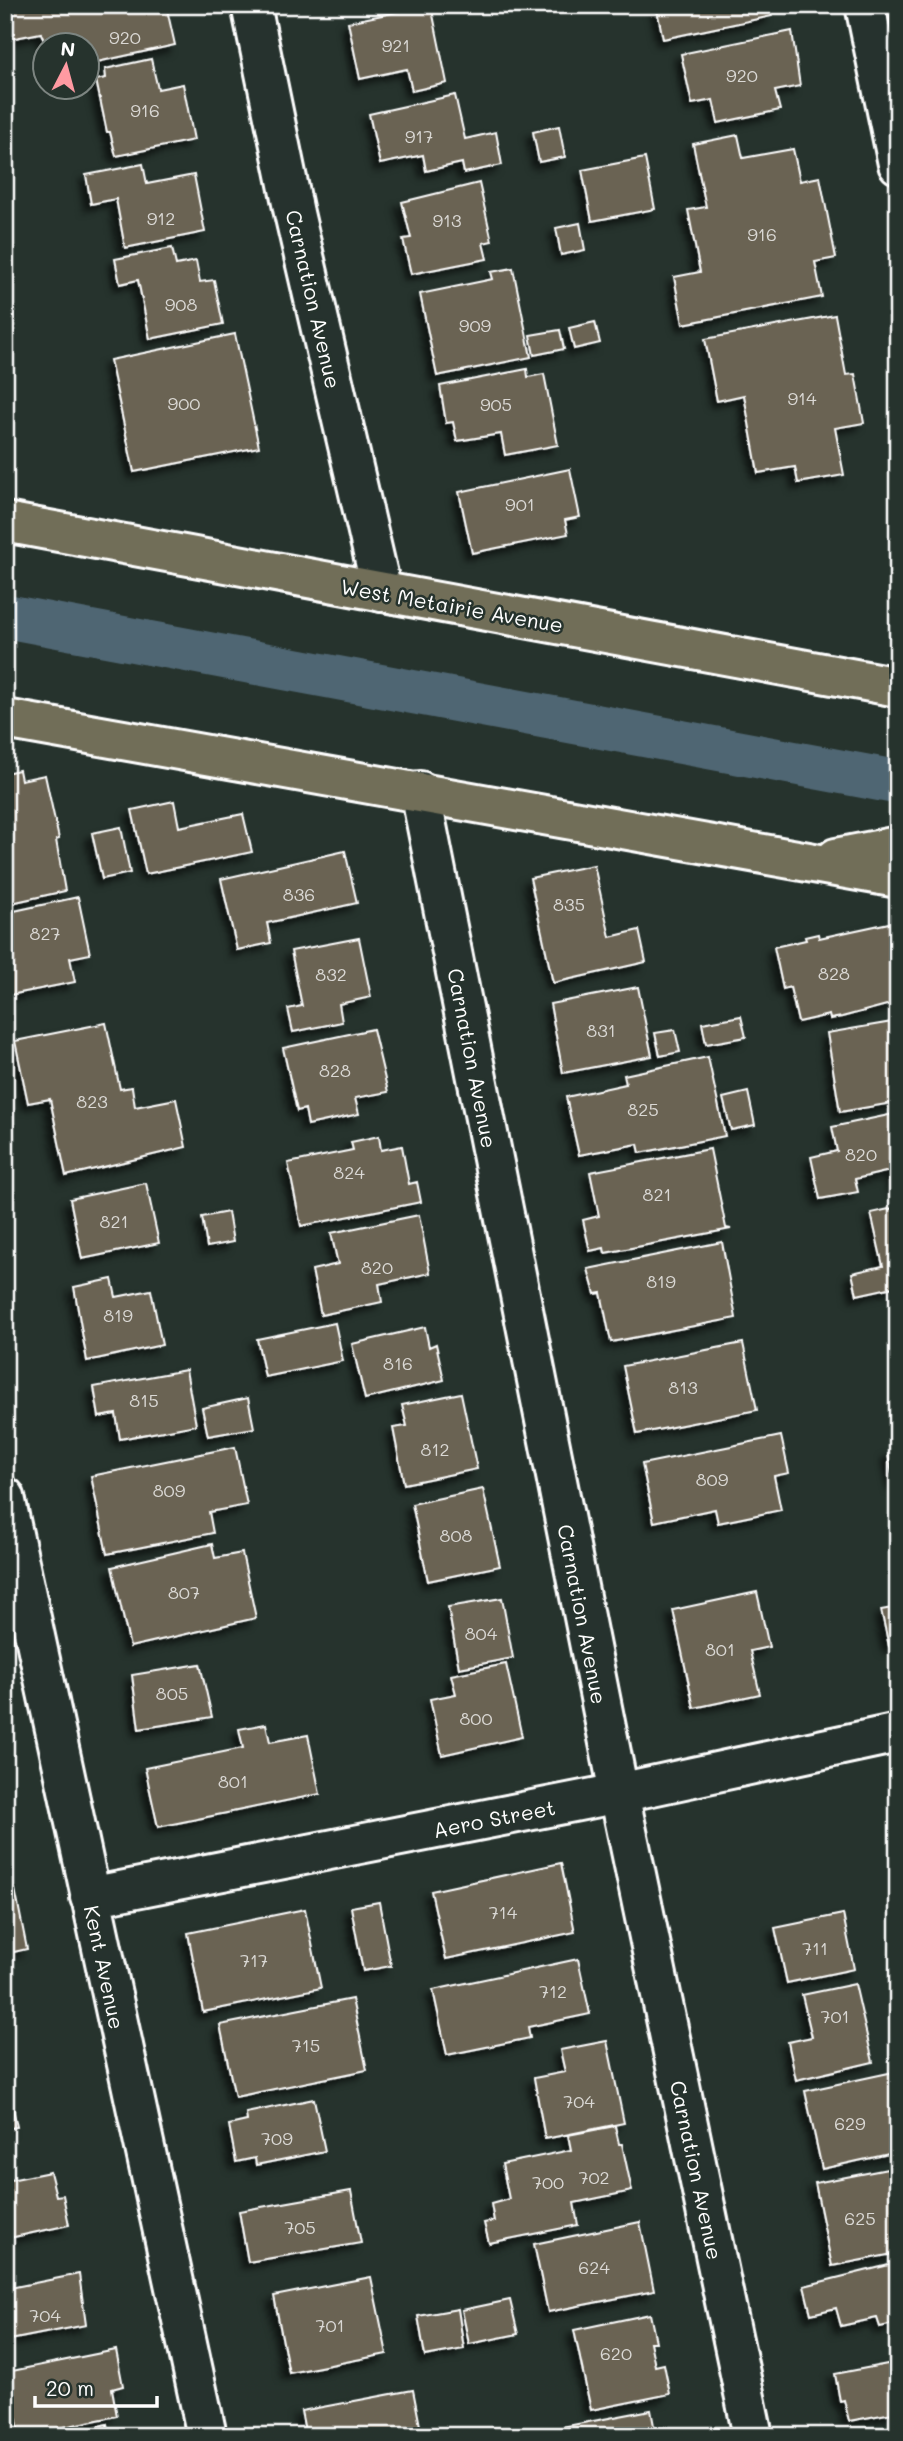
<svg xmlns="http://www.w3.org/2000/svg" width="903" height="2441" viewBox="0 0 903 2441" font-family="Mali,sans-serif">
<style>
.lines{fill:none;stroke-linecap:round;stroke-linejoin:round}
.canal{stroke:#4f6673;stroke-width:44}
.building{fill:#6b6353;stroke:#fff;stroke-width:2;filter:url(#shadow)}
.minor-casing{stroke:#fff;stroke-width:44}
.major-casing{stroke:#fff;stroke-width:44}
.minor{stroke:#26332d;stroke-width:38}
.major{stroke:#716e59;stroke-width:38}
.labels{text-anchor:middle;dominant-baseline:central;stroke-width:5;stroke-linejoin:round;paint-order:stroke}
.number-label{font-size:18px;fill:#dad8d4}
.street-label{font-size:21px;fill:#fff;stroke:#26332d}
</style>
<defs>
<filter id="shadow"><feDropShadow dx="-6" dy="6" stdDeviation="3.5" flood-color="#0009"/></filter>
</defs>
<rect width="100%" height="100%" fill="#26332d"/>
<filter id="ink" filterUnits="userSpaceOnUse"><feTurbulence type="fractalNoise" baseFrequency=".0143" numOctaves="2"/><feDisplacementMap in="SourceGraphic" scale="14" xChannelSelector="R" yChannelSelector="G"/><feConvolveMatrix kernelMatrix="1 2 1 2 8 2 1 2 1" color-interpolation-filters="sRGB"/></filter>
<g filter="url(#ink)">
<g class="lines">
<path class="canal" d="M5,616L896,782"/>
</g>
<path class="building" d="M5,5H166L175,45L88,64V46H78L75,34L44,41L41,33L5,40Z
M431,5L447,83L412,91L407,69L360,79L348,22Z
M656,5H770L772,16L663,39Z
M792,31L800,86L775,91L780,110L718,123L713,100L692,104L681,54Z
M151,59L158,89L183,84L194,140L116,156L110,132H107L96,80L106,78L105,69Z
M455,95L465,139L496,132L502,165L464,173L462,163L426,171L423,155L380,164L369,114Z
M559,126L565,157L539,162L533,132Z
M738,135L743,158L793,149L800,181L820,177L836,258L815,262L822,297L683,324L674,277L700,272L688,210L706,207L693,144Z
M645,158L655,209L592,221L582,170Z
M143,164L147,184L194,175L205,232L125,248L116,199L91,204L86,175Z
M479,183L492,241L483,243L487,259L411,274L403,239L411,238L402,202Z
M580,223L585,250L561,255L556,228Z
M172,248L176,265L196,261L200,282L214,280L223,324L150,339L138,280L120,284L115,259Z
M513,268L531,357L437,376L420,294L493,279L491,272Z
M835,315L846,375L855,374L864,423L835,428L844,475L798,483L795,467L758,473L744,395L717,401L705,339Z
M595,322L600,343L574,349L569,328Z
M560,330L564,349L534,355L530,335Z
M235,334L259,447L134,472L110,360Z
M527,369L528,377L544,374L558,445L505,455L501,434L457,441L453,422L446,423L440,386Z
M570,469L580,517L565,520L568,534L472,553L459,492Z
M19,770L21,780L45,775L59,839L56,840L65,891L7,904L5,773Z
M174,801L179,827L243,814L252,852L146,874L132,810Z
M121,827L130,873L102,879L92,833Z
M345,851L357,903L267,923L271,943L237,950L221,879Z
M594,865L610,937L639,930L646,962L553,983L530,878Z
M78,897L90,954L70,958L75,982L5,996V913Z
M889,923L898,960V1002L842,1017L830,1019L829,1015L798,1022L790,987L783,989L774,947L806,940L805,937L818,934L819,938Z
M359,938L371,997L339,1004L342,1022L293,1032L288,1009L302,1006L291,951Z
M638,987L652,1056L563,1073L550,1004Z
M741,1016L746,1037L706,1044L702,1023Z
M898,1021V1102L840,1112L827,1033Z
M106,1023L120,1089L132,1087L135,1107L176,1099L186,1147L66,1176L50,1099L28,1103L15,1041Z
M373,1029L388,1092L355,1098L359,1114L308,1125L305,1109L297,1111L283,1048Z
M675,1030L680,1052L660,1056L655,1033Z
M708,1057L725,1136L640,1153L638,1144L579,1155L566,1097L626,1084L624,1075Z
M748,1092L755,1125L731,1130L723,1098Z
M898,1113V1195L890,1171L855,1179L858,1192L820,1199L811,1157L837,1151L832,1127Z
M379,1136L381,1150L402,1146L409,1184L417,1182L421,1202L301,1226L288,1163L353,1150L351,1142Z
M710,1149L726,1228L731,1229L605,1253L604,1248L590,1251L583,1220L599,1216L590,1172Z
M146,1183L159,1243L82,1259L70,1199Z
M898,1207V1286L857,1295L852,1273L883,1266L871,1213Z
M228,1212L233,1242L207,1247L202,1217Z
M419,1215L430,1273L379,1284L382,1302L321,1315L312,1270L338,1264L331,1233Z
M722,1242L736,1318L611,1342L601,1293L595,1294L588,1269Z
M112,1279L116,1297L151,1290L162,1345L87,1361L74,1287Z
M335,1323L343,1361L265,1377L257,1339Z
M425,1327L429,1347L436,1344L444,1380L365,1399L352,1344Z
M743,1343L757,1410L637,1434L623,1366Z
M186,1370L196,1425L120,1439L116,1414L99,1417L94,1387Z
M461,1393L477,1469L404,1484L393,1428L407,1426L402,1405Z
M248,1398L254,1428L208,1436L202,1408Z
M781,1436L789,1473L774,1476L781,1510L718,1523L715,1509L654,1522L642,1464Z
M235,1447L247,1505L209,1512L213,1533L107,1554L91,1476Z
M898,1451V1483L894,1484L888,1454Z
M483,1489L500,1566L428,1581L412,1504Z
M212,1544L215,1558L242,1553L256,1618L130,1647L112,1567Z
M757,1592L769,1647L750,1651L760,1694L694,1708L673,1610Z
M502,1598L513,1658L459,1668L448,1607Z
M898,1607V1644L889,1646L881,1610Z
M200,1664L212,1717L139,1729L132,1675Z
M506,1664L522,1737L442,1755L430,1699L456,1694L451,1675Z
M266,1724L270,1742L308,1735L320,1794L158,1827L145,1768L243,1748L239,1729Z
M561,1863L575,1932L446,1959L431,1891Z
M15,1889L27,1949L5,1954V1891Z
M379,1902L391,1966L363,1971L351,1907Z
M305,1909L321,1988L203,2012L188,1933Z
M843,1914L854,1969L787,1983L775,1928Z
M578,1959L590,2014L528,2027L530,2038L447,2055L433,1990Z
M855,1984L873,2062L796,2080L788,2042L812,2037L802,1995Z
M352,1999L367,2070L235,2097L220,2025Z
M607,2041L624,2123L545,2139L534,2078L565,2072L560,2050Z
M5,2070L17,2127L5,2129Z
M898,2071V2152L822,2169L805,2091Z
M314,2099L325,2151L256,2165L255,2158L236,2162L229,2125L247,2121L246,2113Z
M615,2126L619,2144H622L632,2191L574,2203L578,2225L489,2243L484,2223L494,2221L491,2204L509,2199L502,2164L571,2150L568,2135Z
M898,2167V2253L832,2266L815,2183Z
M50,2172L56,2196L63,2195L69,2225L5,2239V2181Z
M351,2191L361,2243L248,2262L239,2211Z
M640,2222L654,2291L548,2312L534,2244Z
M893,2264L898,2285V2323L880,2327L877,2318L841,2326L836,2308L811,2314L804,2286Z
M79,2274L86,2325L5,2341V2289Z
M371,2277L387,2354L289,2373L274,2296Z
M510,2300L518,2334L469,2344L462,2310Z
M458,2309L464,2349L425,2356L418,2316Z
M650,2314L656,2342H650L655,2366L664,2364L670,2394L591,2410L574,2330Z
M116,2350L123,2386L112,2389L117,2416L20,2436L7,2372Z
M898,2362V2412L849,2421L844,2400L840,2401L835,2374Z
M413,2390L422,2436H306L301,2411Z
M651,2410L656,2436H542L541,2431Z
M107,2424L109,2436H57Z"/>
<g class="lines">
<g class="minor-casing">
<path id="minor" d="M251,5L294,213L382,592
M865,5L898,164
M420,791L619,1793L753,2436
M5,1497L207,2436
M90,1897L619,1793L898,1733"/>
</g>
<g class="major-casing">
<path id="major" d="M5,522L898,687
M5,719L898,878
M836,858L898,846"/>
</g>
<use href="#minor" class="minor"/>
<use href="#major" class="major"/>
</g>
</g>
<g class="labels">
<g class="number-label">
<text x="125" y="37">920</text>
<text x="396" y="45">921</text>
<text x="742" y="75">920</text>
<text x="145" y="110">916</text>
<text x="419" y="136">917</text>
<text x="161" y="218">912</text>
<text x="447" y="220">913</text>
<text x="762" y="234">916</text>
<text x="181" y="304">908</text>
<text x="475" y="325">909</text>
<text x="802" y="398">914</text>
<text x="184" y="403">900</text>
<text x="496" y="404">905</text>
<text x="520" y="504">901</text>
<text x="299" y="894">836</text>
<text x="569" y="904">835</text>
<text x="45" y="933">827</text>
<text x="834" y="973">828</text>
<text x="331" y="974">832</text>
<text x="601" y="1030">831</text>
<text x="335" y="1070">828</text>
<text x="92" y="1101">823</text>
<text x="643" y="1109">825</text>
<text x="861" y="1154">820</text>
<text x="349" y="1172">824</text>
<text x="657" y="1194">821</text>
<text x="114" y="1221">821</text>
<text x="377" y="1267">820</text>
<text x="661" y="1281">819</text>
<text x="118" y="1315">819</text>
<text x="398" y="1363">816</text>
<text x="683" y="1387">813</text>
<text x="144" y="1400">815</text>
<text x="435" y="1449">812</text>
<text x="712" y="1479">809</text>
<text x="169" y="1490">809</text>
<text x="456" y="1535">808</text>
<text x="184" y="1592">807</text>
<text x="481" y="1633">804</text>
<text x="720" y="1649">801</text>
<text x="172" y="1693">805</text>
<text x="476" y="1718">800</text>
<text x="233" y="1781">801</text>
<text x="503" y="1912">714</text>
<text x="815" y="1948">711</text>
<text x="254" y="1960">717</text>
<text x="553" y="1991">712</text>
<text x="835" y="2016">701</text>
<text x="306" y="2045">715</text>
<text x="579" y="2101">704</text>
<text x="850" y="2123">629</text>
<text x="277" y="2138">709</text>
<text x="594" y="2177">702</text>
<text x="548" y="2182">700</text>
<text x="860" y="2218">625</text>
<text x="300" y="2227">705</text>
<text x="594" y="2267">624</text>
<text x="45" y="2315">704</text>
<text x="330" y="2325">701</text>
<text x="616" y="2353">620</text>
</g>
<g class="street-label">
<text transform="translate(314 299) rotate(77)">Carnation Avenue</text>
<text transform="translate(452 605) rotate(10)">West Metairie Avenue</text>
<text transform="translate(473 1058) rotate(79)">Carnation Avenue</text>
<text transform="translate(583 1614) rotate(79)">Carnation Avenue</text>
<text transform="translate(494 1818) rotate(-11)">Aero Street</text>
<text transform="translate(105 1967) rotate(78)">Kent Avenue</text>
<text transform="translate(697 2170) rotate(78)">Carnation Avenue</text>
</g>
</g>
<rect width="903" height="2441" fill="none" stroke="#26332d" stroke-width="28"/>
<rect x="14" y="14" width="875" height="2413" fill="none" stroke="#fff" stroke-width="2.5" filter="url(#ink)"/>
<g transform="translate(66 66) rotate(6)"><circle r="33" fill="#26332d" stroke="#7d8581" stroke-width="2"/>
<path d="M0-5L12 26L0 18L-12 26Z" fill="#ff9aa2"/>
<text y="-10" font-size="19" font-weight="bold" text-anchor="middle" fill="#ffffff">N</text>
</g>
<path d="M35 2396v10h122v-10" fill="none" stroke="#ffffff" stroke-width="3.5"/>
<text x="46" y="2396" font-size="21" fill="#ffffff" stroke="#26332d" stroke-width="5" paint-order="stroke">20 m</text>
</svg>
